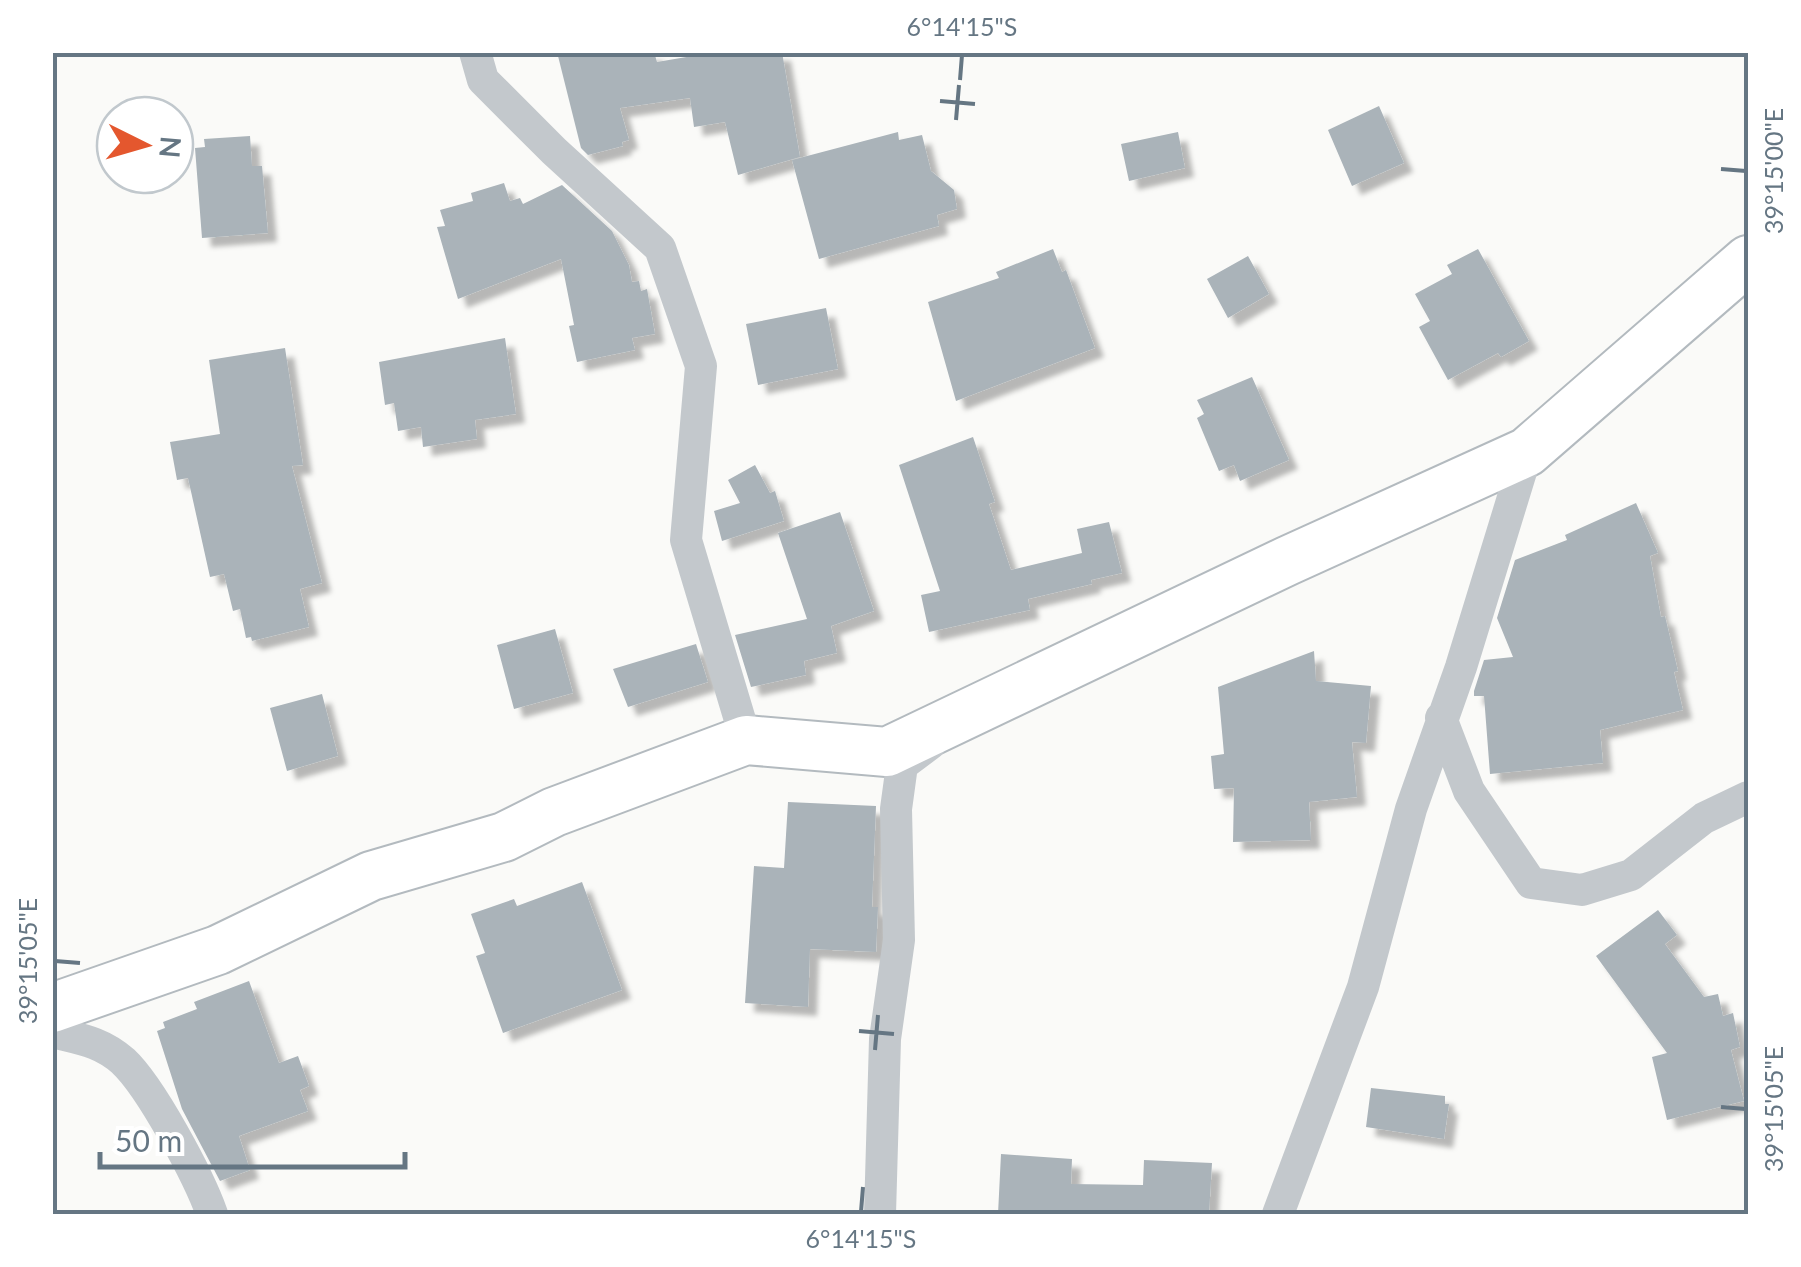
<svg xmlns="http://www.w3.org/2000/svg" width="1801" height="1267" viewBox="0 0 1801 1267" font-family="Lato,sans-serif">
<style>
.building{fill:#aab3b9;filter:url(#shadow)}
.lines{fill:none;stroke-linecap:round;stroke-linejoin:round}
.secondary-casing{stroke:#b3babf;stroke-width:52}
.minor{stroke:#c3c8cc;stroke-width:32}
.secondary{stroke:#fff;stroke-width:48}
.ticks{fill:none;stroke:#657683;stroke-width:4}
.neatline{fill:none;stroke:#657683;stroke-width:4}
.ticks-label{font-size:25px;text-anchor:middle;fill:#657683}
</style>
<defs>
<filter id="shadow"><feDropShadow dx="9" dy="9" stdDeviation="2.5" flood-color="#0004"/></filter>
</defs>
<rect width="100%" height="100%" fill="#fafaf8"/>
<path class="building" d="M557,52H654L657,62L716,52H782L800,157L738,175L725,122L694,127L690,98L620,108L629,140L622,142L623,146L588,155L581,148Z
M1379,106L1404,163L1352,186L1328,130Z
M898,132L899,140L922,135L931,171L954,190L957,209L937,215L939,226L819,259L792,160Z
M1178,132L1185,168L1129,181L1121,144Z
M250,136L252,166H262L268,233L202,238L195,148L205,147L204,139Z
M504,183L510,201L520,198L523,204L562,185L612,231L629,265L632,282L639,281L641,291L647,289L655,334L632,338L635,350L577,362L569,326L574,325L561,259L458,299L437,227L445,226L440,210L473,201L471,193Z
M1053,249L1062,272L1066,270L1095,348L956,401L928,302L999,278L996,272Z
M1478,249L1529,341L1501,357L1498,353L1448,380L1419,327L1430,321L1415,294L1452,274L1447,265Z
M1248,256L1269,294L1228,318L1207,279Z
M826,308L838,369L758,385L746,324Z
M505,338L516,414L475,420L477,439L423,447L421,427L398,431L394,403L385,405L379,362Z
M285,348L303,465L292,466L322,583L300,589L309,627L252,641L251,637L246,638L240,609L233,611L224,574L210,577L188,478L177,480L170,442L220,434L209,360Z
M1252,377L1289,460L1240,481L1234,465L1219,471L1197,418L1204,414L1197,400Z
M973,437L995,502L989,504L1011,570L1082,553L1077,529L1109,522L1122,573L1091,580L1092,584L1028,599L1030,610L929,632L921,595L940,591L899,465Z
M755,465L770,493L775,491L784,521L722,541L714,511L740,503L728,480Z
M1636,503L1658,553L1650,556L1661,617L1665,616L1678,671L1674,672L1683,710L1600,730L1603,763L1490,774L1484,696H1474V691L1484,660L1513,657L1497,618L1515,560L1567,540L1565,535Z
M840,512L874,611L831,626L837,653L804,661L806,675L751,687L735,635L807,619L778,533Z
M555,629L573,693L514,709L497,645Z
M696,644L708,682L628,707L613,669Z
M1314,651L1316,681L1371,686L1366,743L1352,742L1357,797L1309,802L1311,840L1233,842L1234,788L1214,789L1211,756L1224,754L1218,687Z
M322,694L338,756L287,771L270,708Z
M788,802L876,806L872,907H878L876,952L810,949L808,1007L745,1003L754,866L784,868Z
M582,882L622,990L503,1033L476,956L485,953L471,914L514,899L517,906Z
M1658,910L1677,935L1665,944L1704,997L1718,994L1723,1016L1733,1013L1740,1047L1731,1050L1744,1101L1667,1120L1652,1057L1667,1053L1596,956Z
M249,981L279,1063L298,1056L309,1086L300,1090L308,1111L239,1136L250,1170L220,1181L182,1109L157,1031L165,1028L163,1022L197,1009L194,1002Z
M1371,1088L1445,1096V1104H1449L1444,1139L1366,1127Z
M1001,1154L1072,1159L1071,1184L1143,1185L1144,1160L1212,1163L1209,1214H998Z"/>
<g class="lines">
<g class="secondary-casing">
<path id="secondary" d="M52,1008L218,950L371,876L504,837L554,812L746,740L887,752L1287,561L1527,452L1748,260"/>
</g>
<path class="minor" d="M475,52L483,80L554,151L660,248L701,366L686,540L746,740
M1441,718L1469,791L1531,883L1582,890L1631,875L1704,818L1748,797
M52,1032C79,1039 100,1041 123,1061C151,1087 199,1177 212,1214
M880,1214L885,1039L899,940L896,809L902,765L930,744
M1278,1214L1363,987L1411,809L1461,667L1527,452"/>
<use href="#secondary" class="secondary"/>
</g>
<path class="ticks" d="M960,80L962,55M940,101L975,104M956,120L959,85M1721,169L1746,171M55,961L80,963M859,1031L894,1034M875,1050L878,1015M1721,1107L1746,1109M861,1212L863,1187"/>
<rect width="1801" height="1267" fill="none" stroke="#ffffff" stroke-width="110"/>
<g transform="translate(145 145) rotate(95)"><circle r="48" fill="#ffffff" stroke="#c1c8cd" stroke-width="2.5"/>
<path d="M0-8L18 38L0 25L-18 38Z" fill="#e4572e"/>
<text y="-15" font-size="28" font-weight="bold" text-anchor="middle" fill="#657683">N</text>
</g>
<path d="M100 1152v15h305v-15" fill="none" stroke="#657683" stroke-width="5"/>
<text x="115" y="1152" font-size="30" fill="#657683" stroke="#ffffff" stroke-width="8" paint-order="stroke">50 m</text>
<rect x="55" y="55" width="1691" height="1157" class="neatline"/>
<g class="ticks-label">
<text x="962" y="36">6°14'15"S</text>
<text transform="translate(1774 171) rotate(-90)" y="9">39°15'00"E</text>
<text transform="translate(28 961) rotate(-90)" y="9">39°15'05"E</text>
<text transform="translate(1774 1109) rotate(-90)" y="9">39°15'05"E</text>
<text x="861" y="1248">6°14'15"S</text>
</g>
</svg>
